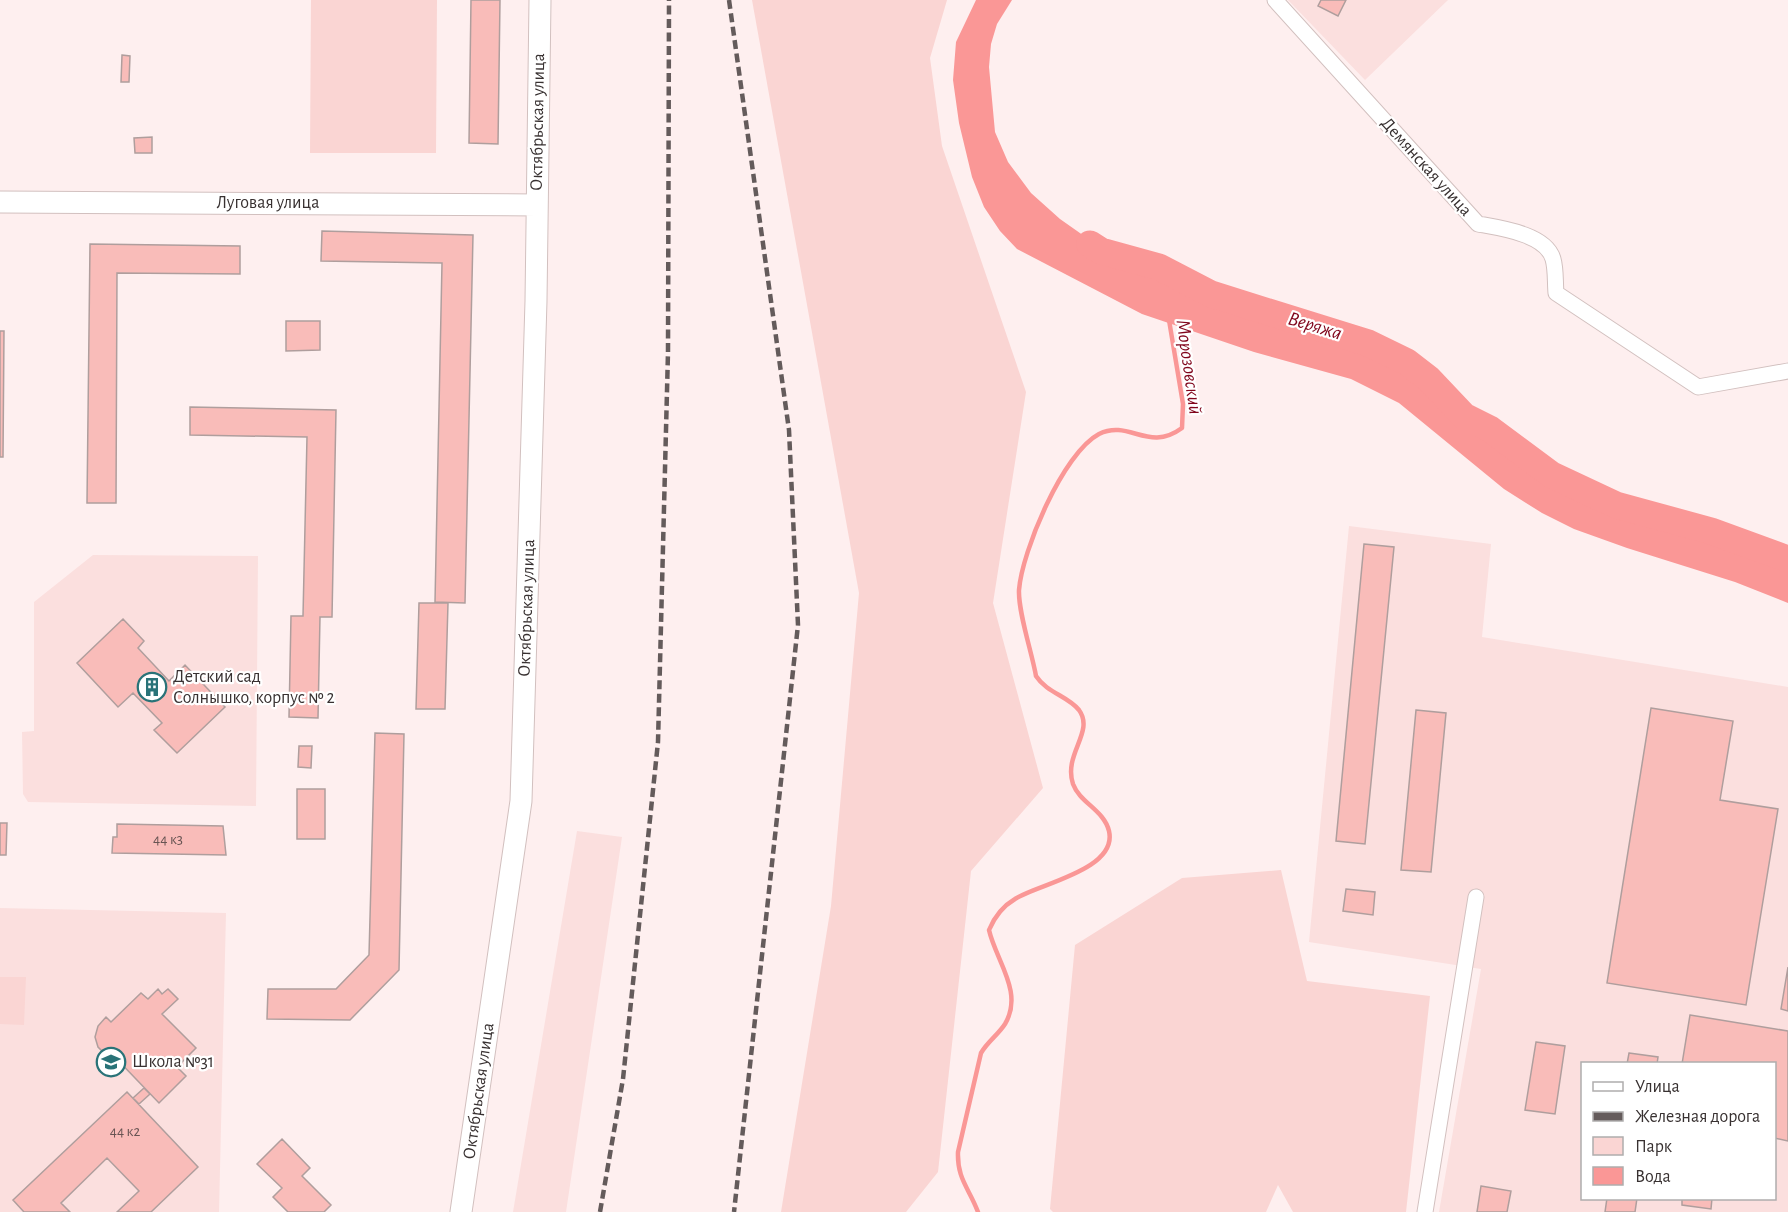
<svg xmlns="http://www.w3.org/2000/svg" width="1788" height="1212" viewBox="0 0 1788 1212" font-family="'Alegreya Sans',sans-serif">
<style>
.built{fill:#fbdfde;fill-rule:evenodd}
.green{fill:#fad5d3}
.water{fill:#fa9796}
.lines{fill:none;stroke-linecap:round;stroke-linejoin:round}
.stream{stroke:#fa9796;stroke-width:4.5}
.river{stroke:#fa9796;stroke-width:27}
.building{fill:#f9bcb9;stroke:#af9e9d;stroke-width:1.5}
.street-casing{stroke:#d2c0bf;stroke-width:17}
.secondary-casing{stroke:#d2c0bf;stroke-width:23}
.street{stroke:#fff;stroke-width:15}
.secondary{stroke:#fff;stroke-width:21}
.rail{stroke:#645b5b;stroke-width:4.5;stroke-dasharray:9 4.5;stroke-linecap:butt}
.labels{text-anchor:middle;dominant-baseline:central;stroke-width:4.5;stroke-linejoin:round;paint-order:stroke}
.number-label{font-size:15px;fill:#685453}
.street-label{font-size:18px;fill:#383131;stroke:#fff}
.poi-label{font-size:18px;fill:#383131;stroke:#fff;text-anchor:start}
.water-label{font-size:20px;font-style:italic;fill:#80061c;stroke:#fff}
</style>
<rect width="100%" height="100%" fill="#feefef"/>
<path class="built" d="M1288,0H1448L1365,80Z
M1349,526L1491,544L1482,637L1788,687V1212H1439L1481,969L1309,942ZM1582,1064H1774V1198H1582Z
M93,555L258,556L256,806L28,802L23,794L22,732L34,731V602Z
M577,831L622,837L566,1212H513Z
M0,908L226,913L219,1212H0Z"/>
<path class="green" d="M311,0H437L436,153H310Z
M752,0H947L930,58L942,146L1026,392L993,603L1043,788L971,871L938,1172L906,1212H781L831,906L859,593Z
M1281,870L1307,981L1430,996L1406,1212H1293L1278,1185L1266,1212H1053L1050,1209L1075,945L1182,878Z
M0,977H26L24,1025L0,1024Z"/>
<path class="water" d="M976,0H1012L997,24L991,44L989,67L995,132L1008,162L1031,193L1060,219L1087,238L1126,259L1250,307L1360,343L1427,373L1454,393L1478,428L1575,497L1607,508L1718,537L1788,560V603L1735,582L1627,548L1574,529L1542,513L1504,489L1399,403L1351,379L1254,352L1142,314L1017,249L1000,231L984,207L972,177L959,123L953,80L956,42Z"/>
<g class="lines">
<path class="stream" d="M978,1212C969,1188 957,1179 958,1152L981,1053C988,1041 998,1035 1005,1024C1024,992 996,961 989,930C994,918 1003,906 1015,899C1038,884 1118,870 1109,831C1104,810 1080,803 1073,784C1063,754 1095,732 1079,710C1068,696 1047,693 1036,676C1032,653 1018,612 1019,590C1022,551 1063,453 1099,434C1130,419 1148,453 1182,428L1183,404L1169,320"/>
<path class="river" d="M1090,244L1101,251L1159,267L1211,294L1368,343L1407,362L1429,379L1464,416L1490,429L1552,475L1616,505L1711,531L1788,559"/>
</g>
<path class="building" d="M471,0H500L498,144L469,143Z
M1321,0H1346L1338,16L1318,6Z
M122,55L130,56L129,82H121Z
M152,137V153H135L134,138Z
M322,231L473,235L465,603L435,602L442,263L321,261Z
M90,244L240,246V274L117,273L116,503H87Z
M286,321H320V350L286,351Z
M0,331H4L3,457H0Z
M190,407L336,410L332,617H320L318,718L289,717L291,616H303L307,437L190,435Z
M1364,544L1394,547L1365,844L1336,841Z
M419,603H448L445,709H416Z
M123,619L144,641L138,648L169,681L185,665L225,707L177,753L154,730L162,723L133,693L118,707L77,663Z
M1651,708L1733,721L1720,800L1778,809L1746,1005L1607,983Z
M1416,710L1446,713L1431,872L1401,870Z
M375,733L404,734L399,970L350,1020L267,1019L268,989H336L369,955Z
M299,746H312L311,768L298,767Z
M297,789H325V839H297Z
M0,823H7L6,855H0Z
M117,824L223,826L226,855L112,853L113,837H117Z
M1346,889L1375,892L1373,915L1343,911Z
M1788,967V1011L1781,1009Z
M158,989L162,994L168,989L178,999L162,1014L196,1048L177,1067L186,1076L159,1103L110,1052L107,1056L98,1047L95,1037L98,1026L106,1017L111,1022L141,993L148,999Z
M1690,1015L1788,1031V1141L1774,1138V1064H1682Z
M1536,1042L1565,1046L1555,1114L1525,1110Z
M1629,1053L1658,1057L1657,1064H1627Z
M144,1088L150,1094L139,1104L133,1098Z
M127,1092L198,1167L151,1212H117L139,1191L107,1158L61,1203L70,1212H24L13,1200Z
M282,1139L310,1168L302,1176L331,1205L324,1212H288L273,1197L282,1188L257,1164Z
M1481,1186L1511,1191L1507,1212H1477Z
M1607,1198H1637L1635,1212H1605Z
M1682,1198H1712L1711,1209L1682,1205Z"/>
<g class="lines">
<g class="street-casing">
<path id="street" d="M1275,0L1478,224C1500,228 1546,234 1553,259C1556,269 1555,282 1556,293L1698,387L1788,371
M1425,1212L1476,897"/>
</g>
<g class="secondary-casing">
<path id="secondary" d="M0,202L537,205
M461,1212L521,801L536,301L540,0"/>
</g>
<use href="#street" class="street"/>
<use href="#secondary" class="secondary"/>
<path class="rail" d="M729,0L789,430L798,625L734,1212
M600,1212L623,1079L658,742L668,352L669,0"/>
</g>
<defs>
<g id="building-ring" transform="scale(1.5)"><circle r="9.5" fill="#fff" stroke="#297378" stroke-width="1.5"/><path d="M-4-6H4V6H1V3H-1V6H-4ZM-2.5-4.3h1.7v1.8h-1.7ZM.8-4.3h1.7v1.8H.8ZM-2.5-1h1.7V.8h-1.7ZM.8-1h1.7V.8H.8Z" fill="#297378"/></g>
<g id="school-ring" transform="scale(1.5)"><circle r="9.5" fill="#fff" stroke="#297378" stroke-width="1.5"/><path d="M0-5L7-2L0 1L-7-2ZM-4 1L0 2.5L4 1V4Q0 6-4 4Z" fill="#297378"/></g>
</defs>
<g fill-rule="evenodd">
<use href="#building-ring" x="152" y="687"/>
<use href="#school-ring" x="111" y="1062"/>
</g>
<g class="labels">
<g class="number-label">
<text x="168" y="839">44 к3</text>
<text x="125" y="1131">44 к2</text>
</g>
<g class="street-label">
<text transform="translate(538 122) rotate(-89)">Октябрьская улица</text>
<text transform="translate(1426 167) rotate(48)">Демянская улица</text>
<text x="268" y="203">Луговая улица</text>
<text transform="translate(527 608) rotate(-88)">Октябрьская улица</text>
<text transform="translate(479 1091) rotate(-82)">Октябрьская улица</text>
</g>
<g class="poi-label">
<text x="173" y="677">Детский сад<tspan x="173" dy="21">Солнышко, корпус № 2</tspan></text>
<text x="132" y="1062">Школа №31</text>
</g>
<g class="water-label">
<text transform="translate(1315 326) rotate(17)">Веряжа</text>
<text transform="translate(1189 367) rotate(82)">Морозовский</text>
</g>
</g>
<rect x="1581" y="1062" width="195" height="138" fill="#ffffff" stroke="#afadad" stroke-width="1.5"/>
<rect x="1593" y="1082" width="30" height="9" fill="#ffffff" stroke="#afadad" stroke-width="1.5"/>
<text x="1635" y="1092" font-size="18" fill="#383131">Улица</text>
<rect x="1593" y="1112" width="30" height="9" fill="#645b5b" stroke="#afadad" stroke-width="1.5"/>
<text x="1635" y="1122" font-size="18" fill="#383131">Железная дорога</text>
<rect x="1593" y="1137" width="30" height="18" fill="#fad5d3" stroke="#afadad" stroke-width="1.5"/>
<text x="1635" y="1152" font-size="18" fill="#383131">Парк</text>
<rect x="1593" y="1167" width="30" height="18" fill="#fa9796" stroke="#afadad" stroke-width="1.5"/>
<text x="1635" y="1182" font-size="18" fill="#383131">Вода</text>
</svg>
